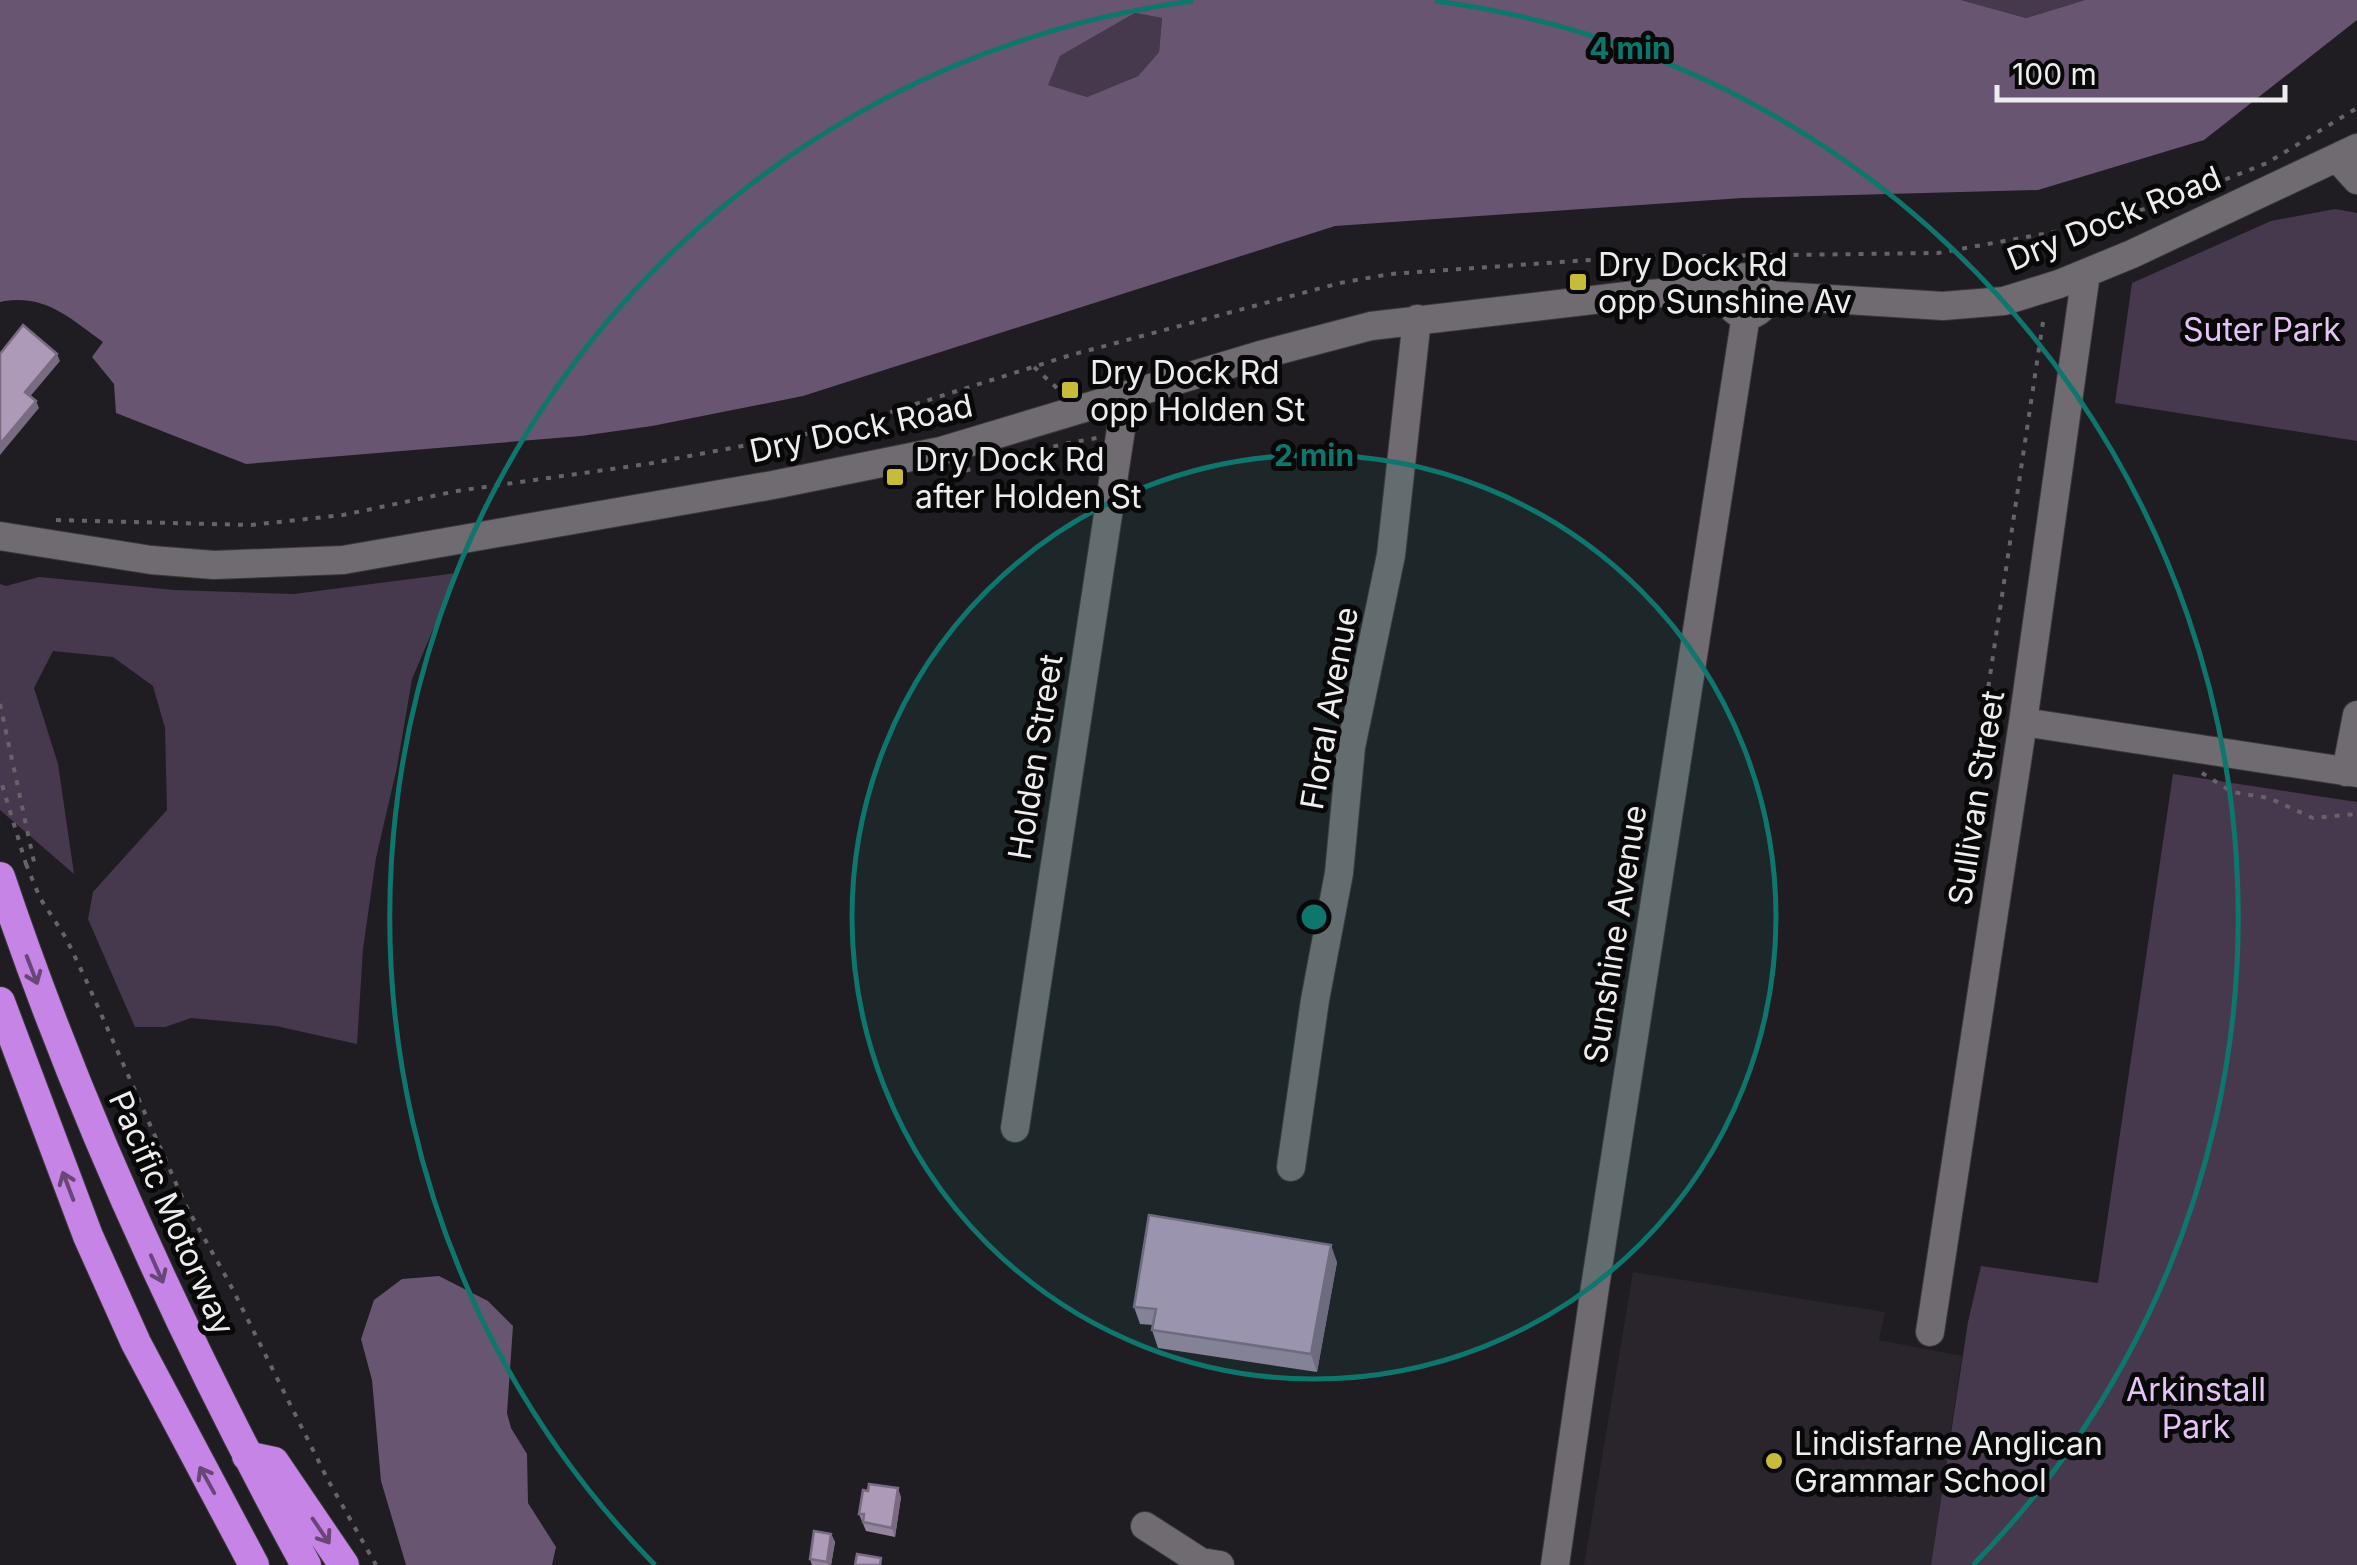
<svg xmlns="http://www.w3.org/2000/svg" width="2357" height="1565" viewBox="0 0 2357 1565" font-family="Inter,sans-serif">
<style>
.built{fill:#2a242d}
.green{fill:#46394d}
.water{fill:#675571;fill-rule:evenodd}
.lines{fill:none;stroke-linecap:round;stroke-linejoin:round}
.minor-casing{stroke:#3b393c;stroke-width:30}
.highway-casing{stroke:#3b393c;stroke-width:32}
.path{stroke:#666468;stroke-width:4;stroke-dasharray:5 8;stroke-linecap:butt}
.minor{stroke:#6f6b70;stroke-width:28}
.highway{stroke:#c685e6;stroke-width:30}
.wall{fill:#95849e}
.shaded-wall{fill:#796b81}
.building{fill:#ad99b8;stroke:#796b81;stroke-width:2.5}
.oneway{stroke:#684678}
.ring{fill:none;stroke:#0f766e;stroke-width:5}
.poi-dot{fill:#c7bb3b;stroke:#090809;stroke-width:4}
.labels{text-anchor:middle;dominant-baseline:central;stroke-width:10;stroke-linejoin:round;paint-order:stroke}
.street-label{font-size:32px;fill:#edecee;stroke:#090809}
.poi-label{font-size:32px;fill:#edecee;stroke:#090809;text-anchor:start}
.park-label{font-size:32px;fill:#e5c3f7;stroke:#090809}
.centre{fill:#0f766e;stroke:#090809;stroke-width:5}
.ring-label{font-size:30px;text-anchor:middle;font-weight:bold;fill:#0f766e;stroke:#090809;stroke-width:10;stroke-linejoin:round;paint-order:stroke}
</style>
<rect width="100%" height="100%" fill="#1f1d21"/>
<path class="built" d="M1633,1272L1885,1312L1879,1340L1962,1356L1931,1565H1584Z"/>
<path class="green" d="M1961,0H2085L2026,18Z
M1135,13L1162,18L1159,52L1138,76L1087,97L1047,85L1060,56Z
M2335,209L2357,213V441L2115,403L2132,283L2271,221Z
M457,573L412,679L397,767L376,858L363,949L357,1044L276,1026L191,1018L165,1027H135L88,919L93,892L167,810L165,728L153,686L113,657L53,651L34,688L58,764L74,874L0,810V584L6,586L39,577L174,590L294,594Z
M2173,774L2357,802V1565H1931L1968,1322L1981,1266L2098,1283Z"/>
<path class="water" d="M0,0H1961L2026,18L2085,0H2357V20L2204,140L2038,190L1742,198L1335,226L803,396L652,426L581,436L246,464L116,413L114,384L92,357L103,342C69,318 45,293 0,302ZM1135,13L1162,18L1159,52L1138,76L1087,97L1048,85L1060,56Z
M439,1276L488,1301L513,1326L507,1413L511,1428L527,1454L528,1503L556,1547L552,1565H406L381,1481L372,1380L361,1339L374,1300L402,1279Z"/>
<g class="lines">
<g class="minor-casing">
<path id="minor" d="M2338,159L2357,180
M1728 296a19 19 0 1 1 38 0a19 19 0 1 1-38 0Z
M1766,295L1943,306L2004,301L2059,284L2132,254L2357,148
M0,536L151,560L214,565L343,560L773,485L941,451L1264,354L1371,326L1635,295L1689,291L1729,294
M2023,722L2357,773
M2346,772L2357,715
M1015,1128L1126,396
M1291,1167L1315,1000L1339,873L1351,747L1391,555L1417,319
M1930,1332L2023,722L2086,273
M1145,1526L1201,1562L1220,1565
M1555,1565L1595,1287L1746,315"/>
</g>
<g class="highway-casing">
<path id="highway" d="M0,877C80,1115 186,1345 306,1565
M0,1002L88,1236L136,1343L254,1565
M247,1456L274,1462L344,1565"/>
</g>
<path class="path" d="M1034,367L1058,389
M953,474L1063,444L1097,438
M56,520L251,525L343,515L457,491L647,464L843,427L1071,355L1340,283L1390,274L1632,257L1938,253L2093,225L2170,201L2267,163L2357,108
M0,704L34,862L26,864L0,778
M1996,739L1981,736L2043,322
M2202,773L2232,792L2269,798L2313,818L2357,814
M26,864L40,898L66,938L86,980L186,1206L229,1282L328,1480L376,1565"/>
<use href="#minor" class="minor"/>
<use href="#highway" class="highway"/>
</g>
<path class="wall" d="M1337,1262L1317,1372L1158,1348L1152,1330L1153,1325L1140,1324L1134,1307Z
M901,1497L895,1537L866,1531L859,1514Z
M831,1534L835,1542L831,1565H812L810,1559Z"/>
<path class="shaded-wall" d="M57,354L60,361L28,399L25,392Z
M36,401L39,408L0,455V444Z
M1331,1245L1337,1262L1317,1372L1311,1354Z
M898,1488L901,1497L895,1537L892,1528Z
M831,1534L835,1542L831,1565H829L827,1562Z"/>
<path class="building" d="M23,325L57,354L25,392L36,401L0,444V354Z
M1149,1215L1331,1245L1311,1354L1152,1330L1156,1309L1134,1307Z
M869,1484L898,1488L892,1528L863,1522L864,1514H859L863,1490L868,1491Z
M814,1531L831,1534L827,1562L810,1559Z
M857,1554L881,1558L880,1565H855Z"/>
<defs><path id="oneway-shaft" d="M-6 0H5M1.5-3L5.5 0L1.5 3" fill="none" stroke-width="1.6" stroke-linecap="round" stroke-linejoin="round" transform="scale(2.5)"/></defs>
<g class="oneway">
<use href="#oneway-shaft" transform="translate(32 970) rotate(69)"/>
<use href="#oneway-shaft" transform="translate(68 1186) rotate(-111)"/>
<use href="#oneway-shaft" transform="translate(157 1269) rotate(66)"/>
<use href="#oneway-shaft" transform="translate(207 1480) rotate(-119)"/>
<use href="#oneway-shaft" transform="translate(321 1531) rotate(56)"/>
</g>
<circle cx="1314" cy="917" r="462" fill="#0f766e" fill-opacity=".12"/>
<g class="ring">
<circle cx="1314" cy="917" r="462"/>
<path d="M655 1565A924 924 0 0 1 1193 1M1435 1A924 924 0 0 1 1973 1565"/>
</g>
<g class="poi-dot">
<rect x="1568" y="272" width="20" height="20" rx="5"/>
<rect x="1060" y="380" width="20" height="20" rx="5"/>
<rect x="885" y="467" width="20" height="20" rx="5"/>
<circle cx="1774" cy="1461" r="10"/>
</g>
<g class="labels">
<g class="street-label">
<text transform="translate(2114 218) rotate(-22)">Dry Dock Road</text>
<text transform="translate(861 428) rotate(-12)">Dry Dock Road</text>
<text transform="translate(1329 708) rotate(-80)">Floral Avenue</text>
<text transform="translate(1035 757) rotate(-81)">Holden Street</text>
<text transform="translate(1976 798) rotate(-81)">Sullivan Street</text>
<text transform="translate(1615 934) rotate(-81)">Sunshine Avenue</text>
<text transform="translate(172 1213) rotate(66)">Pacific Motorway</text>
</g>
<g class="poi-label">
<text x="1598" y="264">Dry Dock Rd<tspan x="1598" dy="37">opp Sunshine Av</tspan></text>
<text x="1090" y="372">Dry Dock Rd<tspan x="1090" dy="37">opp Holden St</tspan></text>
<text x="915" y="459">Dry Dock Rd<tspan x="915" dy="37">after Holden St</tspan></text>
<text x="1794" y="1443">Lindisfarne Anglican<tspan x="1794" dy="37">Grammar School</tspan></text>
</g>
<g class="park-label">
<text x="2262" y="329">Suter Park</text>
<text x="2196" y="1389">Arkinstall<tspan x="2196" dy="37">Park</tspan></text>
</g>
</g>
<circle cx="1314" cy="917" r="15" class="centre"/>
<g class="ring-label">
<text x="1630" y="59">4 min</text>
<text x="1314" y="466">2 min</text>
</g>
<path d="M1997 85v15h288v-15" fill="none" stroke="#edecee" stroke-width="5"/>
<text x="2012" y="85" font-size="30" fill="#edecee" stroke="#090809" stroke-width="8" paint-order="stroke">100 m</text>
</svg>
